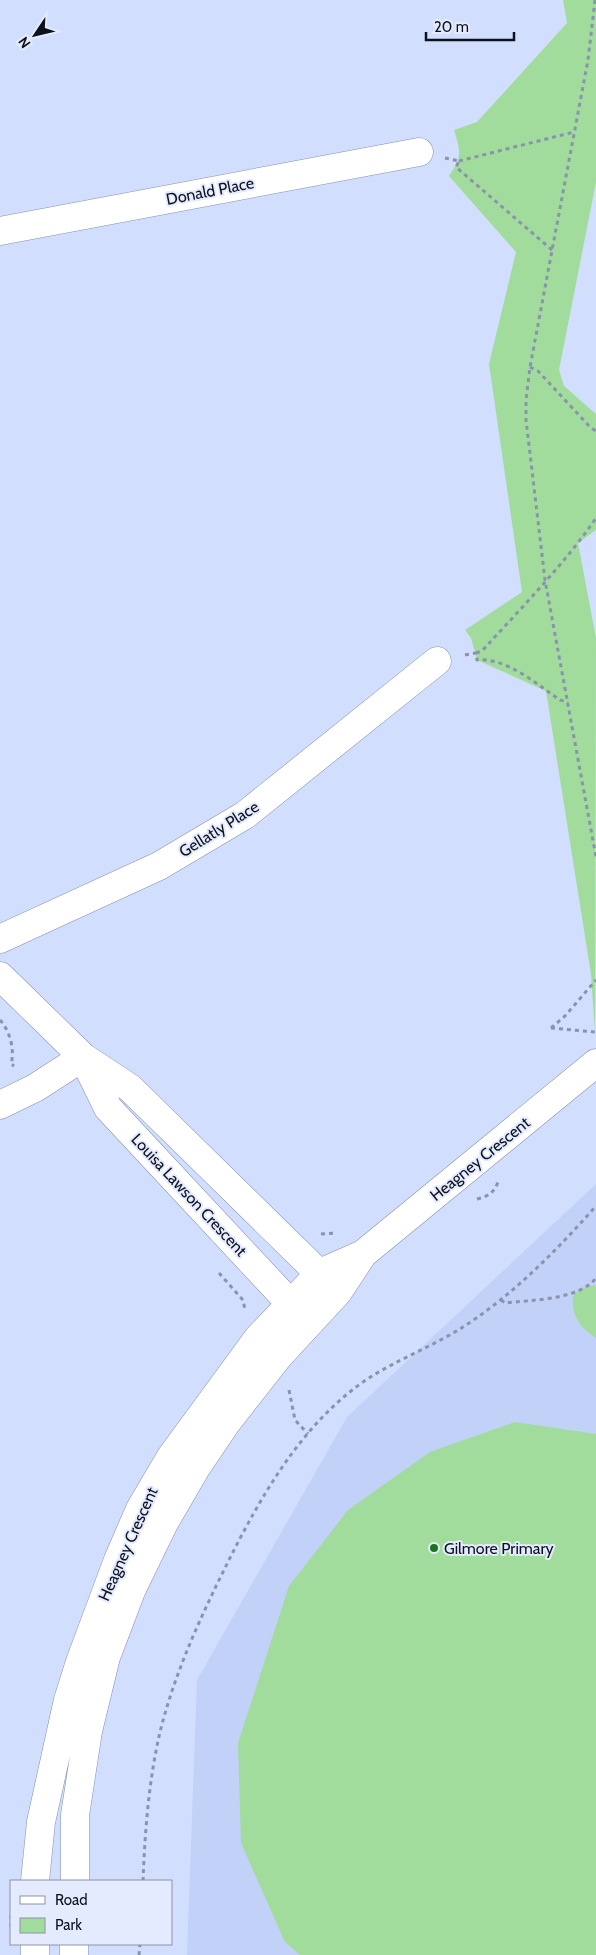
<svg xmlns="http://www.w3.org/2000/svg" width="596" height="1955" viewBox="0 0 596 1955" font-family="Cabin,sans-serif">
<style>
.built{fill:#c2d1f8}
.green{fill:#a1dc9d}
.lines{fill:none;stroke-linecap:round;stroke-linejoin:round}
.minor-casing{stroke:#8590ae;stroke-width:29}
.tertiary-casing{stroke:#8590ae;stroke-width:29}
.path{stroke:#8a93ac;stroke-width:3;stroke-dasharray:4 4;stroke-linecap:butt}
.minor{stroke:#fff;stroke-width:28}
.tertiary{stroke:#fff;stroke-width:28}
.poi-dot{fill:#1e731e;stroke:#e4ebff;stroke-width:2}
.labels{text-anchor:middle;dominant-baseline:central;stroke-width:4;stroke-linejoin:round;paint-order:stroke}
.street-label{font-size:16px;fill:#0d111c;stroke:#e4ebff}
.poi-label{font-size:16px;fill:#0d111c;stroke:#e4ebff;text-anchor:start}
</style>
<rect width="100%" height="100%" fill="#d1defe"/>
<path class="built" d="M596,1184V1955H187L197,1680L347,1417Z"/>
<path class="green" d="M563,0H596V182L559,370L564,386L596,414V530L578,543L596,638L595,1032L591,974L546,691L477,660L471,638L465,630L522,592L489,364L516,252L449,176C462,157 461,152 454,130L477,122L567,23Z
M596,1285V1338C580,1329 569,1312 574,1294L585,1287Z
M515,1422L596,1434V1955H300L285,1942L241,1843L238,1743L289,1586L348,1510L430,1452Z"/>
<g class="lines">
<g class="minor-casing">
<path id="minor" d="M0,231L419,152
M0,939L159,866L245,815L437,661
M0,1105L35,1088L83,1057"/>
</g>
<g class="tertiary-casing">
<path id="tertiary" d="M0,976L83,1057L130,1088L332,1286
M84,1059L108,1108L302,1316
M35,1881L41,1822L68,1700L80,1662L118,1560L140,1509L170,1458L258,1338L320,1273L363,1254L596,1063
M75,1881V1815L88,1731L106,1657L131,1591L164,1523L196,1468L227,1422L278,1357L338,1292L363,1254
M35,1955V1944
M74,1955V1944"/>
</g>
<path class="path" d="M595,0L588,60L530,367L526,400V420L545,580L596,857
M445,158L459,161L456,167L552,250
M459,161L574,132
M530,367L538,371L590,427L596,431
M476,653L482,651C521,608 563,566 596,518
M465,655L476,653L477,660C506,657 538,685 560,700L568,702
M0,1020C10,1031 15,1050 11,1064L14,1066
M551,1028L565,1016L596,980
M551,1028L595,1032
M477,1199C490,1196 494,1192 499,1180
M321,1234L335,1233
M219,1273L243,1300L245,1310
M501,1300L505,1303C530,1300 579,1300 596,1278
M289,1390L295,1420L308,1434
M143,1881C145,1830 149,1777 161,1728C175,1674 197,1625 221,1576C254,1509 292,1438 351,1391C384,1364 427,1350 463,1327C513,1295 557,1250 596,1206
M11,1927V1914
M139,1955L140,1944"/>
<use href="#minor" class="minor"/>
<use href="#tertiary" class="tertiary"/>
</g>
<circle class="poi-dot" cx="434" cy="1548" r="5"/>
<g class="labels">
<g class="street-label">
<text transform="translate(210 191) rotate(-11)">Donald Place</text>
<text transform="translate(219 829) rotate(-32)">Gellatly Place</text>
<text transform="translate(480 1159) rotate(-39)">Heagney Crescent</text>
<text transform="translate(189 1195) rotate(47)">Louisa Lawson Crescent</text>
<text transform="translate(128 1544) rotate(-66)">Heagney Crescent</text>
</g>
<g class="poi-label">
<text x="444" y="1548">Gilmore Primary</text>
</g>
</g>
<rect x="10" y="1880" width="162" height="65" fill="#e4ebff" stroke="#8e94a4"/>
<rect x="20" y="1896" width="25" height="8" fill="#ffffff" stroke="#8e94a4"/>
<text x="55" y="1905" font-size="15" fill="#0d111c">Road</text>
<rect x="20" y="1918" width="25" height="15" fill="#a1dc9d" stroke="#8e94a4"/>
<text x="55" y="1930" font-size="15" fill="#0d111c">Park</text>
<g transform="translate(35 35) rotate(235)" stroke="#e4ebff" stroke-width="4" paint-order="stroke">
<path d="M0-4L9 19L0 12L-9 19Z" fill="#0d111c"/>
<text y="-8" font-size="14" font-weight="bold" text-anchor="middle" fill="#0d111c">N</text>
</g>
<path d="M426 32v8h88v-8" fill="none" stroke="#0d111c" stroke-width="2.5"/>
<text x="434" y="32" font-size="15" fill="#0d111c" stroke="#e4ebff" stroke-width="4" paint-order="stroke">20 m</text>
</svg>
